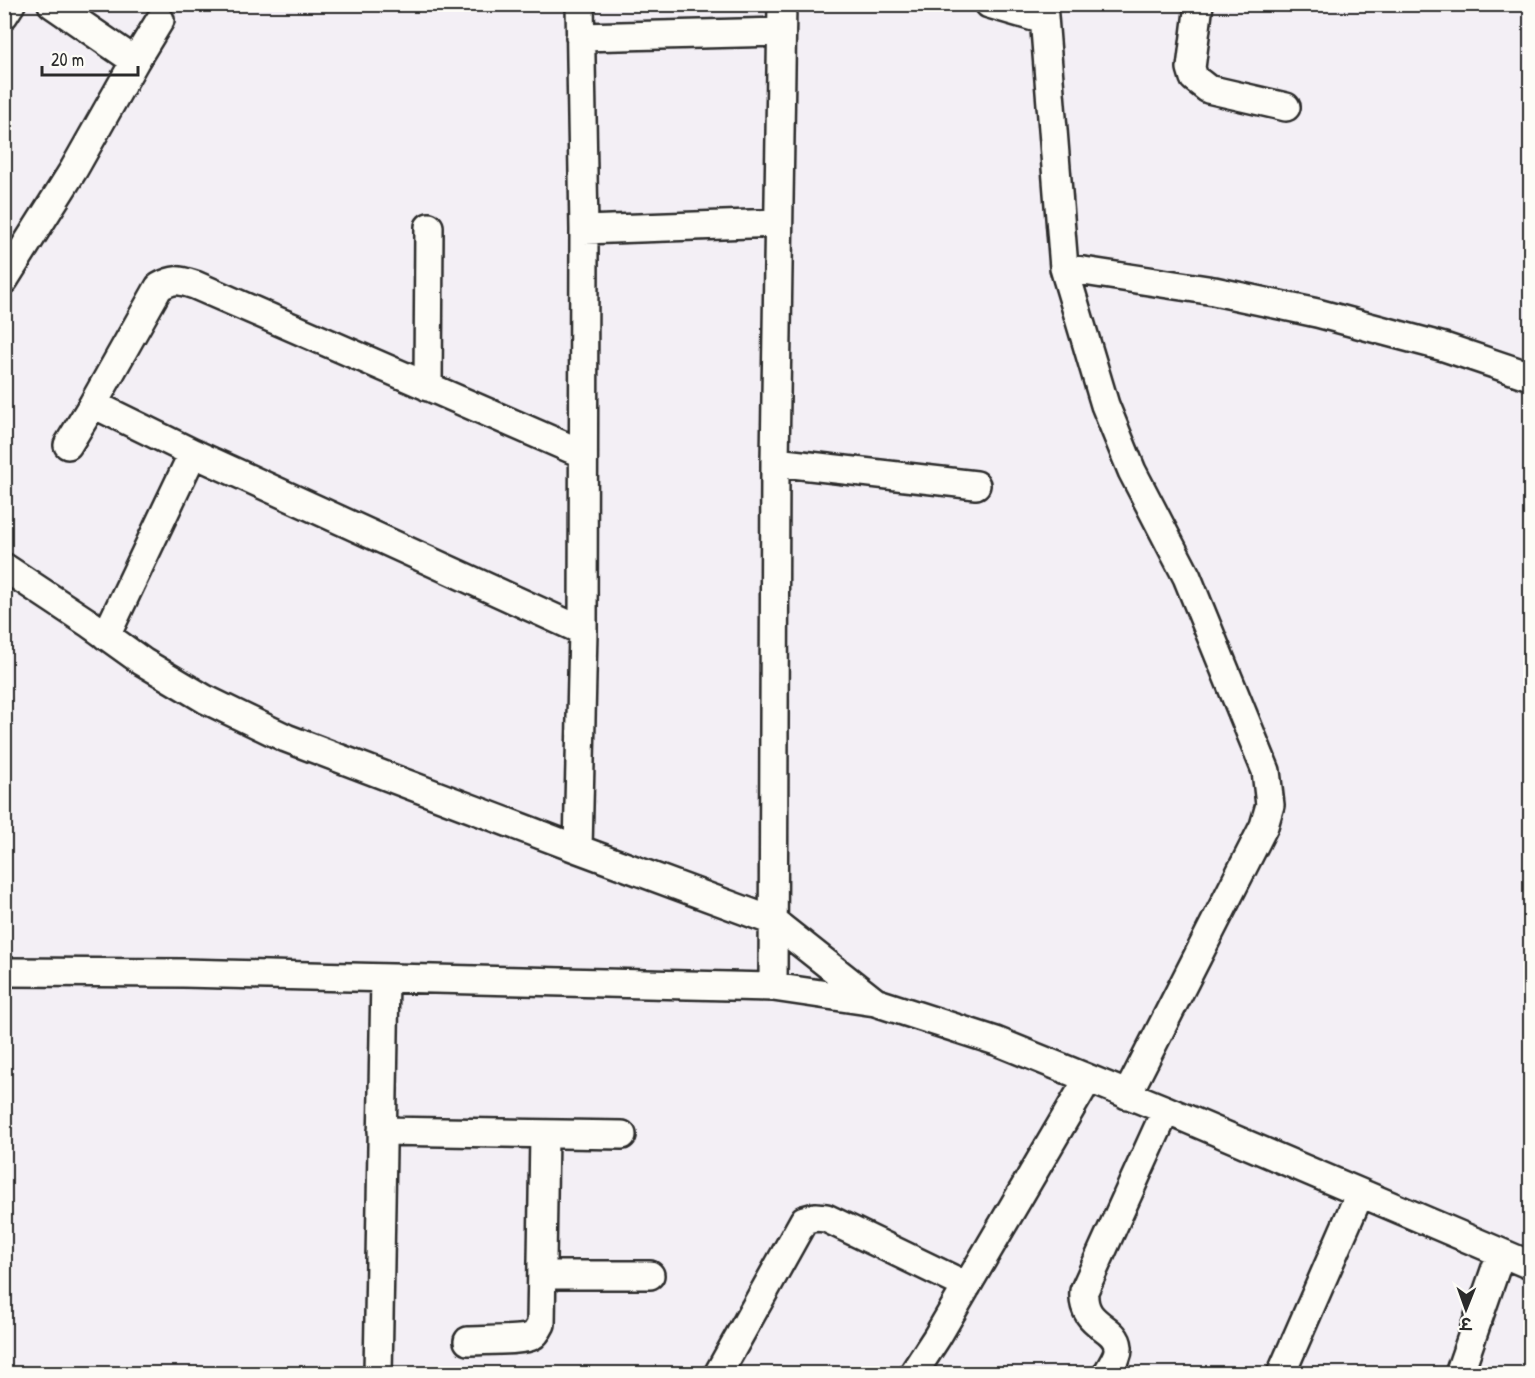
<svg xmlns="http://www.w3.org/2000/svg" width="1535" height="1378" viewBox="0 0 1535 1378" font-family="'Patrick Hand','Playpen Sans Deva',sans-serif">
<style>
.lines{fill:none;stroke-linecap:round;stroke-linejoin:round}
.street-casing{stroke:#2b2b2b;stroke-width:32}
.street{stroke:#fdfcf7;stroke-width:27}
</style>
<rect width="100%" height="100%" fill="#f3eff5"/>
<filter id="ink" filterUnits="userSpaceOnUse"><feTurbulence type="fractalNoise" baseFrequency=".0167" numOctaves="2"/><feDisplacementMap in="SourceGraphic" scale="12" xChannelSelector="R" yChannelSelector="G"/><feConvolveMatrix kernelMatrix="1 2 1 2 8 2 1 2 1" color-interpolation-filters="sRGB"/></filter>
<g filter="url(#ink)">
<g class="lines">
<g class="street-casing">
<path id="street" d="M52,4L135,61
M989,4L1044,20
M1043,4L1064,268L1105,405L1132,471L1187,577L1266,771L1270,805L1264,826L1127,1095
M1199,4L1191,68L1194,78L1208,89L1286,107
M4,15L11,4
M580,37L781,32
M584,230L778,223
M1064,268L1214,291L1317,313L1444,347L1530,376
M4,280L74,169L135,61L160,20
M428,387L429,227
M93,404L193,453L583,631
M68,445L93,404L159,287C175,278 179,280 195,285L583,454
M775,462L976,485
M4,567L90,624L143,662L205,699L286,738L578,849L773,921L874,1001
M106,636L193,453
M578,849L583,631L584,230L580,4
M4,972L183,973L773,987L875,1002L996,1041L1166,1110L1530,1265
M773,987L775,462L782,4
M382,1131L622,1135
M542,1275H650
M468,1341C480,1340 523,1341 532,1336C536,1334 539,1328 541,1324L544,1134
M378,1374L385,978
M718,1374L804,1220L815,1217L826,1218L967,1286
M913,1374L937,1337L1088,1079
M1107,1374C1111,1366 1119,1356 1118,1347C1116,1325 1081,1327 1084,1291L1166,1110
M1281,1374L1360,1193
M1459,1374L1501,1253"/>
</g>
<use href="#street" class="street"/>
</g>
</g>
<rect width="1535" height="1378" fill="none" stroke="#fdfcf7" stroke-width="24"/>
<rect x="12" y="12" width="1511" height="1354" fill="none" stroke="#2b2b2b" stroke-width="2" filter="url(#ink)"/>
<g transform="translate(1466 1309) rotate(181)" stroke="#fdfcf7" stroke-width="4.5" paint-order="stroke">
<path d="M0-4.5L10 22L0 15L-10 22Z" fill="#2b2b2b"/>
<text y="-9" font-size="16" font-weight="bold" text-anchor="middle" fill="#2b2b2b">उ</text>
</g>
<path d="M42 66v9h96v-9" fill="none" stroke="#2b2b2b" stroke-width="3"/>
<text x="51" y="66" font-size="18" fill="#2b2b2b" stroke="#fdfcf7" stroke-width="4.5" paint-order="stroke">20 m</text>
</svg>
